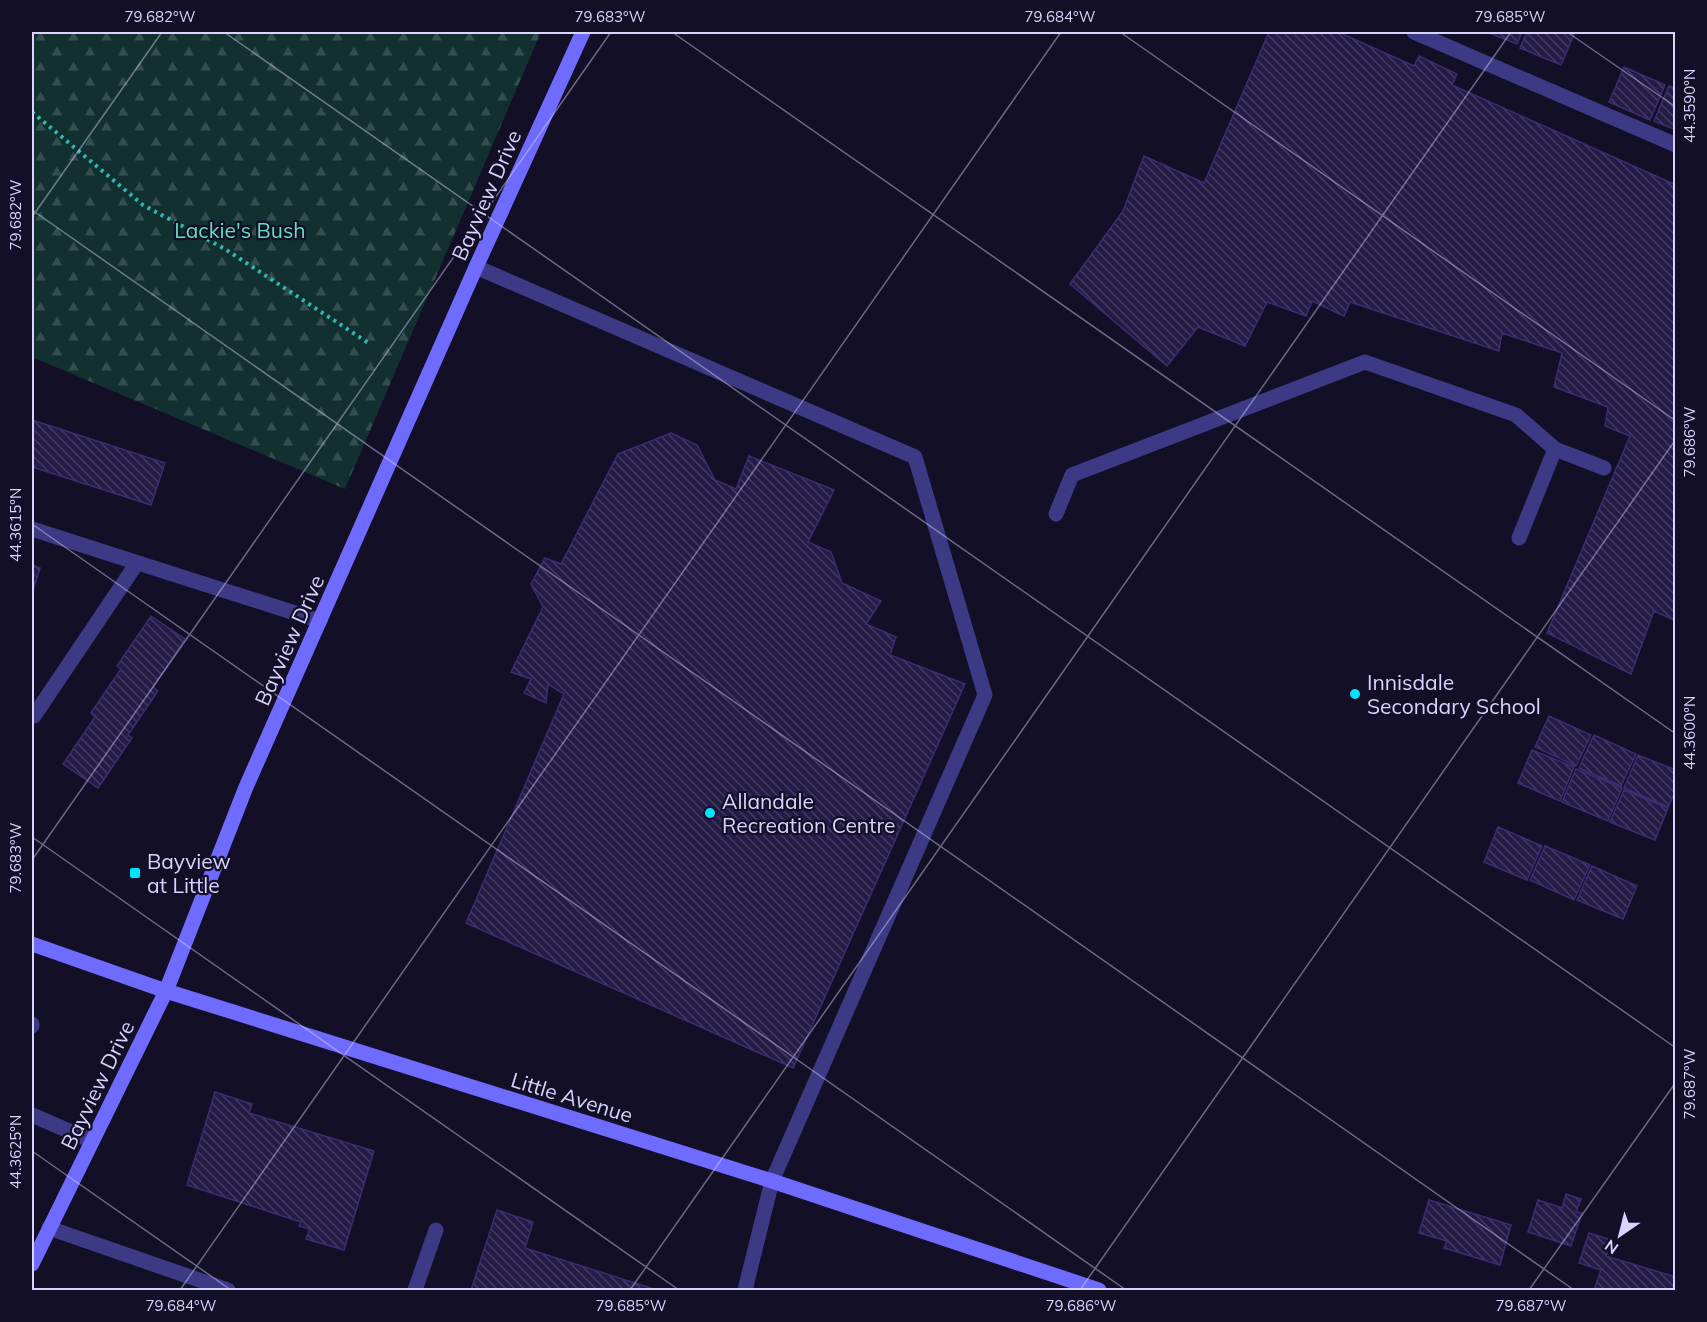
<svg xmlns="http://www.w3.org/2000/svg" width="1707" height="1322" viewBox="0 0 1707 1322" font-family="Mulish,sans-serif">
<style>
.forest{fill:url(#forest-firs)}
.building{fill:url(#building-back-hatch);stroke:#3b2d73;stroke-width:1.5}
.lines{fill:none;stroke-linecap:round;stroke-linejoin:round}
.path{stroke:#2fb8b0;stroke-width:4;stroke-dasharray:3 4.5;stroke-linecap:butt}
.lane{stroke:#3d3a85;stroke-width:15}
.secondary{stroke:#6f6bff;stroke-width:15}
.ticks{fill:none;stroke:#d9d4ff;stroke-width:1.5;stroke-opacity:0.45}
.poi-dot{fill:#00e5ff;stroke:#130f26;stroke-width:2}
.labels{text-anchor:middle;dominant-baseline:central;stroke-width:4.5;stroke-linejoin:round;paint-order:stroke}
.street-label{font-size:21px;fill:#d9d4ff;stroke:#130f26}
.park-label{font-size:21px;fill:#5fe0c0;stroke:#130f26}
.poi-label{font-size:21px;fill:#d9d4ff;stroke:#130f26;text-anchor:start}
.neatline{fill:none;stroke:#d9d4ff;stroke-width:2}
.ticks-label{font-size:15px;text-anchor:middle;fill:#d9d4ff}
</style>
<defs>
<pattern id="forest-firs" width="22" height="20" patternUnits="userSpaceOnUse" patternTransform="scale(1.5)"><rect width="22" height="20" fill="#12302f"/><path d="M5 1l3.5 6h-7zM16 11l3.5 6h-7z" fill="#344d4e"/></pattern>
<pattern id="building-back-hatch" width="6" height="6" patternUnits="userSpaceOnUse" patternTransform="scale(1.5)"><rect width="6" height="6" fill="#241b47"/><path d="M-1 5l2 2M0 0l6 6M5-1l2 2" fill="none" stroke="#433b63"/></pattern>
</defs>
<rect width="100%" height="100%" fill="#130f26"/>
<path class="forest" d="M32,32H541L345,489L32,357Z"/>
<path class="building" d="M1269,32H1338L1414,66L1419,56L1457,74L1452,85L1676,185V621L1654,611L1631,674L1547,633L1630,436L1605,426L1608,407L1554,387L1562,353L1502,333L1499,351L1350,302L1344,316L1312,301L1306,316L1267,302L1245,346L1198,327L1167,366L1070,284L1123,211L1144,156L1204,183Z
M1487,32H1522L1517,44Z
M1527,32H1575L1561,65L1520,48Z
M1624,67L1665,85L1650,120L1609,102Z
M1669,86L1676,89V130L1654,121Z
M32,420L165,463L151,505L32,467Z
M671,433L697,445L715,480L736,489L749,456L834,490L808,542L831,552L842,583L881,601L866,624L896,637L890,655L965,684L793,1068L466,923L564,694L548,684L546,703L524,693L531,679L511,672L543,607L531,584L545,558L561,564L618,454Z
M32,565L40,568L32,594Z
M151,616L185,639L153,687L158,691L128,735L132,738L98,788L63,764L95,717L91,713L121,669L117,666Z
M1549,716L1591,735L1576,766L1535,747Z
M1594,735L1636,754L1621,786L1579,768Z
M1532,750L1574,767L1560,801L1518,783Z
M1638,755L1676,770V790L1668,807L1624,788Z
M1576,769L1622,788L1608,821L1562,802Z
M1624,790L1668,808L1655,840L1610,822Z
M1498,827L1542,846L1527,880L1484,862Z
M1545,846L1590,865L1574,900L1530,880Z
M1592,866L1637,886L1623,919L1577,900Z
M215,1092L252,1104L249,1113L374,1151L344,1250L306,1239L310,1229L299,1226L301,1222L187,1185Z
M1566,1194L1581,1199L1576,1212L1582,1213L1571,1246L1528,1232L1538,1200L1562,1208Z
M1429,1200L1511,1225L1500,1265L1444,1248L1447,1241L1419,1233Z
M497,1210L533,1222L525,1248L657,1290H471Z
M1589,1233L1611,1240L1606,1256L1676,1277V1290H1594L1601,1270L1579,1263Z"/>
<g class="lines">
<path class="path" d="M32,112L143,205L225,249L370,344"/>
<path class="lane" d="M1414,32L1676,145
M476,267L915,457L985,695L772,1181L745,1290
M1056,514L1072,475L1365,362L1516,415L1555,449L1604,468
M32,529L320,621
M1519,538L1555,449
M32,715L34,716L137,563
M32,1024V1026
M32,1115L92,1141
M49,1228L228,1290
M415,1290L436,1230"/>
<path class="secondary" d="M32,944L166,991L772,1181L1099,1290
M32,1264L166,991L246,787L476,267L583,32"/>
</g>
<path class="ticks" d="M224,32L1676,1048M672,32L1676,734M1120,32L1676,421M1567,32L1676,107M32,210L1574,1290M32,217L162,32M32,524L1126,1290M32,837L679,1290M32,860L611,32M32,1151L231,1290M180,1290L1061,32M630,1290L1511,32M1080,1290L1676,439M1529,1290L1676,1082"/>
<g class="poi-dot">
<circle cx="1355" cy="694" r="6"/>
<circle cx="710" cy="813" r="6"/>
<rect x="129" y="867" width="12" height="12" rx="3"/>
</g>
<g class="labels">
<g class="street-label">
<text transform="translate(486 195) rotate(-66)">Bayview Drive</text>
<text transform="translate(289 640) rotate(-66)">Bayview Drive</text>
<text transform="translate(97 1085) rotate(-64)">Bayview Drive</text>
<text transform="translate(572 1097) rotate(17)">Little Avenue</text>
</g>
<g class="park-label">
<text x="240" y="230">Lackie's Bush</text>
</g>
<g class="poi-label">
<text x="1367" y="682">Innisdale<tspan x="1367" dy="24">Secondary School</tspan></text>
<text x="722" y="801">Allandale<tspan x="722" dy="24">Recreation Centre</tspan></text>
<text x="147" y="861">Bayview<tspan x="147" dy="24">at Little</tspan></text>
</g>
</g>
<rect width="1707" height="1322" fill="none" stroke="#130f26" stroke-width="66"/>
<g transform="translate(1620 1235) rotate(215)" stroke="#130f26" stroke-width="4.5" paint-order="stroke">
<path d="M0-4.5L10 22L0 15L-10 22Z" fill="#d9d4ff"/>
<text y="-9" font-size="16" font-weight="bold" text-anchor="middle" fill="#d9d4ff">N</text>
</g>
<rect x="33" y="33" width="1641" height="1256" class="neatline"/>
<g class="ticks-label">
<text x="160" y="22">79.682°W</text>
<text x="610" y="22">79.683°W</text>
<text x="1060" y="22">79.684°W</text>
<text x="1510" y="22">79.685°W</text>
<text transform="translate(1690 106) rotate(-90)" y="5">44.3590°N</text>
<text transform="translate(16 215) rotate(-90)" y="5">79.682°W</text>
<text transform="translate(1690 442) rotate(-90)" y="5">79.686°W</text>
<text transform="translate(16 525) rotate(-90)" y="5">44.3615°N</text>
<text transform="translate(1690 733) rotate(-90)" y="5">44.3600°N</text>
<text transform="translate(16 858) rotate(-90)" y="5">79.683°W</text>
<text transform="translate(1690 1084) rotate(-90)" y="5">79.687°W</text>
<text transform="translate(16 1152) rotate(-90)" y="5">44.3625°N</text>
<text x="181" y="1311">79.684°W</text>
<text x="631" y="1311">79.685°W</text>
<text x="1081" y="1311">79.686°W</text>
<text x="1531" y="1311">79.687°W</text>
</g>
</svg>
